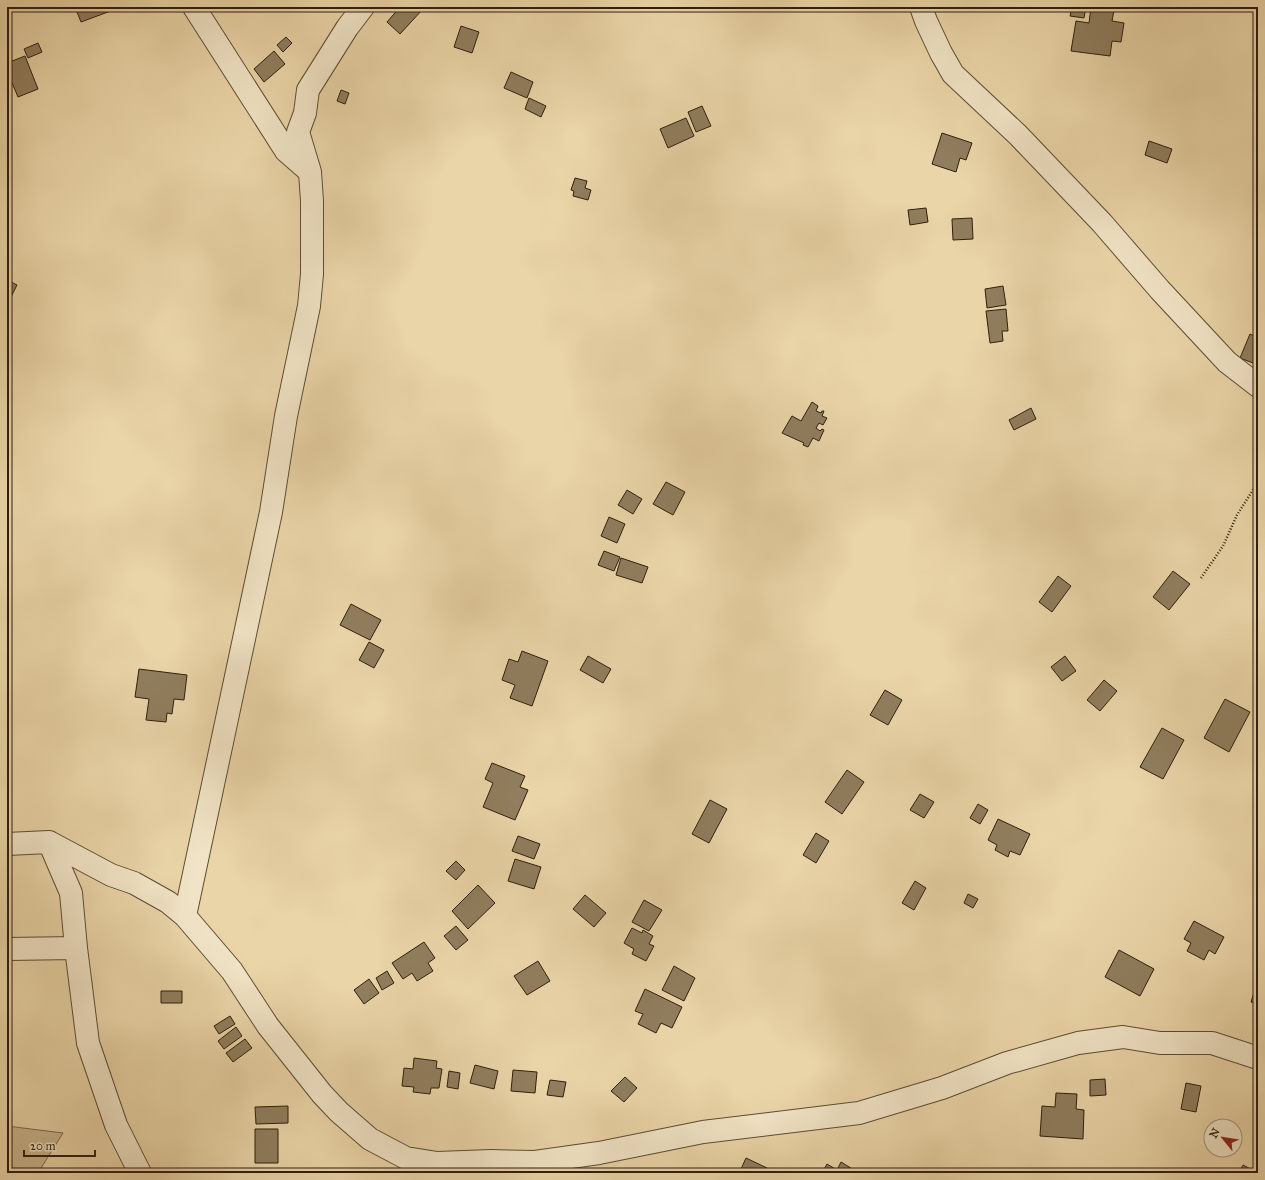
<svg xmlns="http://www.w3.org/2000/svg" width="1265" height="1180" viewBox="0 0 1265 1180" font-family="'IM FELL Great Primer',serif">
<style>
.green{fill:#cab68e;stroke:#7c6a4e}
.building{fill:#907e5e;stroke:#2e1f0e}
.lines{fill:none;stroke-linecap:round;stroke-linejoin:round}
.street-casing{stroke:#5d4c34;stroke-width:24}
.path{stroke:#2e1f0e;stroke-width:2.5;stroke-dasharray:1 2;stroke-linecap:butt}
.street{stroke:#f1e4c6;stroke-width:22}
</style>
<rect width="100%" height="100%" fill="#ead5a8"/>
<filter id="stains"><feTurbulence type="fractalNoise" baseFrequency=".005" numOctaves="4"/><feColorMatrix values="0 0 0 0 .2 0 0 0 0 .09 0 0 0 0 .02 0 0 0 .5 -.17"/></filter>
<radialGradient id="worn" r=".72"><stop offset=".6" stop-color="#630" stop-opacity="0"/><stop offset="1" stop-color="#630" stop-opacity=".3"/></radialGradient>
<path class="green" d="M7,1126L63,1133L38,1173H7Z"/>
<path class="building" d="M75,7H115L116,9L81,22Z
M400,7H421L423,9L400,34L387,22Z
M1072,7H1086L1084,18L1070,16Z
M1091,7L1114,10L1112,21L1124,23L1121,42L1112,41L1110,56L1071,51L1076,21L1089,23Z
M461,26L479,32L472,53L454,47Z
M286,37L292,43L283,52L277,45Z
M38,43L42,52L28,58L24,49Z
M274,51L285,64L264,82L254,69Z
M25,56L38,89L18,97L7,71V63Z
M511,72L533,82L527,98L504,88Z
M341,90L349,93L345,104L337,101Z
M529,98L546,106L541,117L525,109Z
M702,106L711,126L696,132L688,112Z
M686,118L694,136L668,148L660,129Z
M942,133L972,143L966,160L960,158L956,172L932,164Z
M1149,141L1172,149L1167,163L1145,155Z
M575,178L587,181L585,188L591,190L588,200L573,196L574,191L571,190Z
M926,208L928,222L910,225L908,210Z
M972,218L973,239L953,240L952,219Z
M7,280L17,285L7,305Z
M1003,286L1006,305L987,308L985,289Z
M1006,309L1008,331H1002L1003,341L990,343L986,311Z
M1250,334L1258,338V365L1240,358Z
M812,402L818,406L816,411L821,413L822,411H824L822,416L827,418L823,425L819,423L816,428L820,431L822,429L824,430L819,441L813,438L808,447L803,445L804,443L782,433L792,416L801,421Z
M1031,408L1036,419L1014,430L1009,420Z
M666,482L685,492L673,515L653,504Z
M627,490L642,499L633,514L618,505Z
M609,517L625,524L617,543L601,536Z
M604,551L620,557L614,571L598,565Z
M621,558L648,567L642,583L616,575Z
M1173,571L1190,584L1169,610L1153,597Z
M1058,576L1071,586L1052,612L1039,602Z
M351,604L381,620L370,640L340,625Z
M369,642L384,650L374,668L359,660Z
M522,651L548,661L532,706L510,698L515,685L502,680L509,659L518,662Z
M588,656L611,669L603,683L580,670Z
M1065,656L1076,671L1062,681L1051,667Z
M139,669L187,675L184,700L174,699L172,714L167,713L166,722L146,720L149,699L135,697Z
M1104,680L1117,691L1100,711L1087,700Z
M885,690L902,700L888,725L870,715Z
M1225,699L1250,712L1229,752L1204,738Z
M1162,728L1184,740L1163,779L1140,767Z
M492,763L525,776L520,787L528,790L515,820L483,807L493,783L485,779Z
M847,770L864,782L842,814L825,802Z
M920,794L934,802L924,818L910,810Z
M710,800L727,809L709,843L692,834Z
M978,804L988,810L980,824L970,818Z
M998,819L1030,834L1020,855L1010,851L1008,857L995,850L997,845L988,840Z
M816,833L829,841L816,863L803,855Z
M518,836L540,844L534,859L512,851Z
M515,859L541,867L534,889L508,881Z
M456,861L465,870L456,880L446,871Z
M915,881L926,888L914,910L902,903Z
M478,885L495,903L468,929L452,911Z
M968,894L978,899L973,908L964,903Z
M585,895L606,913L594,927L573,909Z
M644,900L662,910L649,931L632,922Z
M1194,921L1224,937L1215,954L1209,950L1204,960L1187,951L1191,943L1184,939Z
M456,926L468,940L456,950L444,936Z
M632,928L642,933L643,930L653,936L649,944L654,946L646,961L632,954L634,949L624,943Z
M424,942L435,958L428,963L433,971L417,981L412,973L403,979L392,963Z
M1119,950L1154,969L1140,996L1105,977Z
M538,961L550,981L527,995L514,976Z
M674,966L695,978L684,1001L662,990Z
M387,971L394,983L382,990L376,978Z
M369,979L379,993L364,1004L354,990Z
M1257,983L1258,984V1004L1251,1002Z
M645,989L682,1007L672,1028L661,1023L656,1033L638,1024L643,1014L635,1011Z
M161,991H182V1003H161Z
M230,1016L235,1024L219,1034L214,1026Z
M236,1027L242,1036L224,1049L218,1041Z
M245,1039L252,1048L233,1062L226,1053Z
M414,1058L437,1061L436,1068L442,1069L439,1088H431L430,1094L413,1092L414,1087L402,1086L404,1068L413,1069Z
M475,1065L498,1071L494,1089L470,1083Z
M513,1070L537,1072L535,1093L511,1091Z
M449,1071L460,1073L458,1089L447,1087Z
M625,1077L637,1088L624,1102L611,1091Z
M1105,1079L1106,1095L1090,1096V1080Z
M550,1080L566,1082L563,1097L547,1095Z
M1186,1083L1201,1086L1196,1112L1181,1109Z
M1056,1093L1077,1094L1076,1109L1084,1110L1083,1139L1040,1136L1042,1106L1055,1107Z
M288,1106V1123L256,1124L255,1107Z
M255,1129H278V1163H255Z
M746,1158L767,1168L765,1173H749L741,1169Z
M841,1162L854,1170L853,1173H822L827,1164L837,1170Z
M1243,1165L1258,1173H1239Z"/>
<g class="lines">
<g class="street-casing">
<path id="street" d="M194,7L286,151L310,172
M921,7L926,21L941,53L953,74L1018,135L1102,223L1160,290L1227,362L1258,386
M49,842L71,893L76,948L88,1043L116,1125L140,1173
M7,844L49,842L111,875L134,883L168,902L185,916L232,971L268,1026L322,1094L339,1112L370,1139L406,1158L437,1163L491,1161L535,1162L599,1153L703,1132L859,1113L942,1088L1007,1063L1078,1043L1123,1037L1160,1043H1212L1258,1058
M185,916L271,512L286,416L309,306L312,274V201L310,172L298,132L305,113L308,90L347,28L363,7
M7,949L76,948"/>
</g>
<path class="path" d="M1201,578L1223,546L1237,515L1258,482"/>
<use href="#street" class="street"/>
</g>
<rect width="1265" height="1180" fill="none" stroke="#ead5a8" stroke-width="24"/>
<rect x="8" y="8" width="1249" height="1164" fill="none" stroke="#2e1f0e" stroke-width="2"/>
<rect x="12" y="12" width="1241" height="1156" fill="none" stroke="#2e1f0e"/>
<g transform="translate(1223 1138) rotate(300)"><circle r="19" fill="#f1e4c6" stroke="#a3957c"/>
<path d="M0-3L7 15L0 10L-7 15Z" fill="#8f2418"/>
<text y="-6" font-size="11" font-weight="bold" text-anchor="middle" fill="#2e1f0e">N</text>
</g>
<path d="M24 1150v6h71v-6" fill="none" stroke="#2e1f0e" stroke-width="2"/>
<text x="30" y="1150" font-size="12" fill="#2e1f0e" stroke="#f1e4c6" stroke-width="3" paint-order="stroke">20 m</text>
<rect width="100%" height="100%" filter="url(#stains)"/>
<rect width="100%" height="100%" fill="url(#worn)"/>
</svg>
